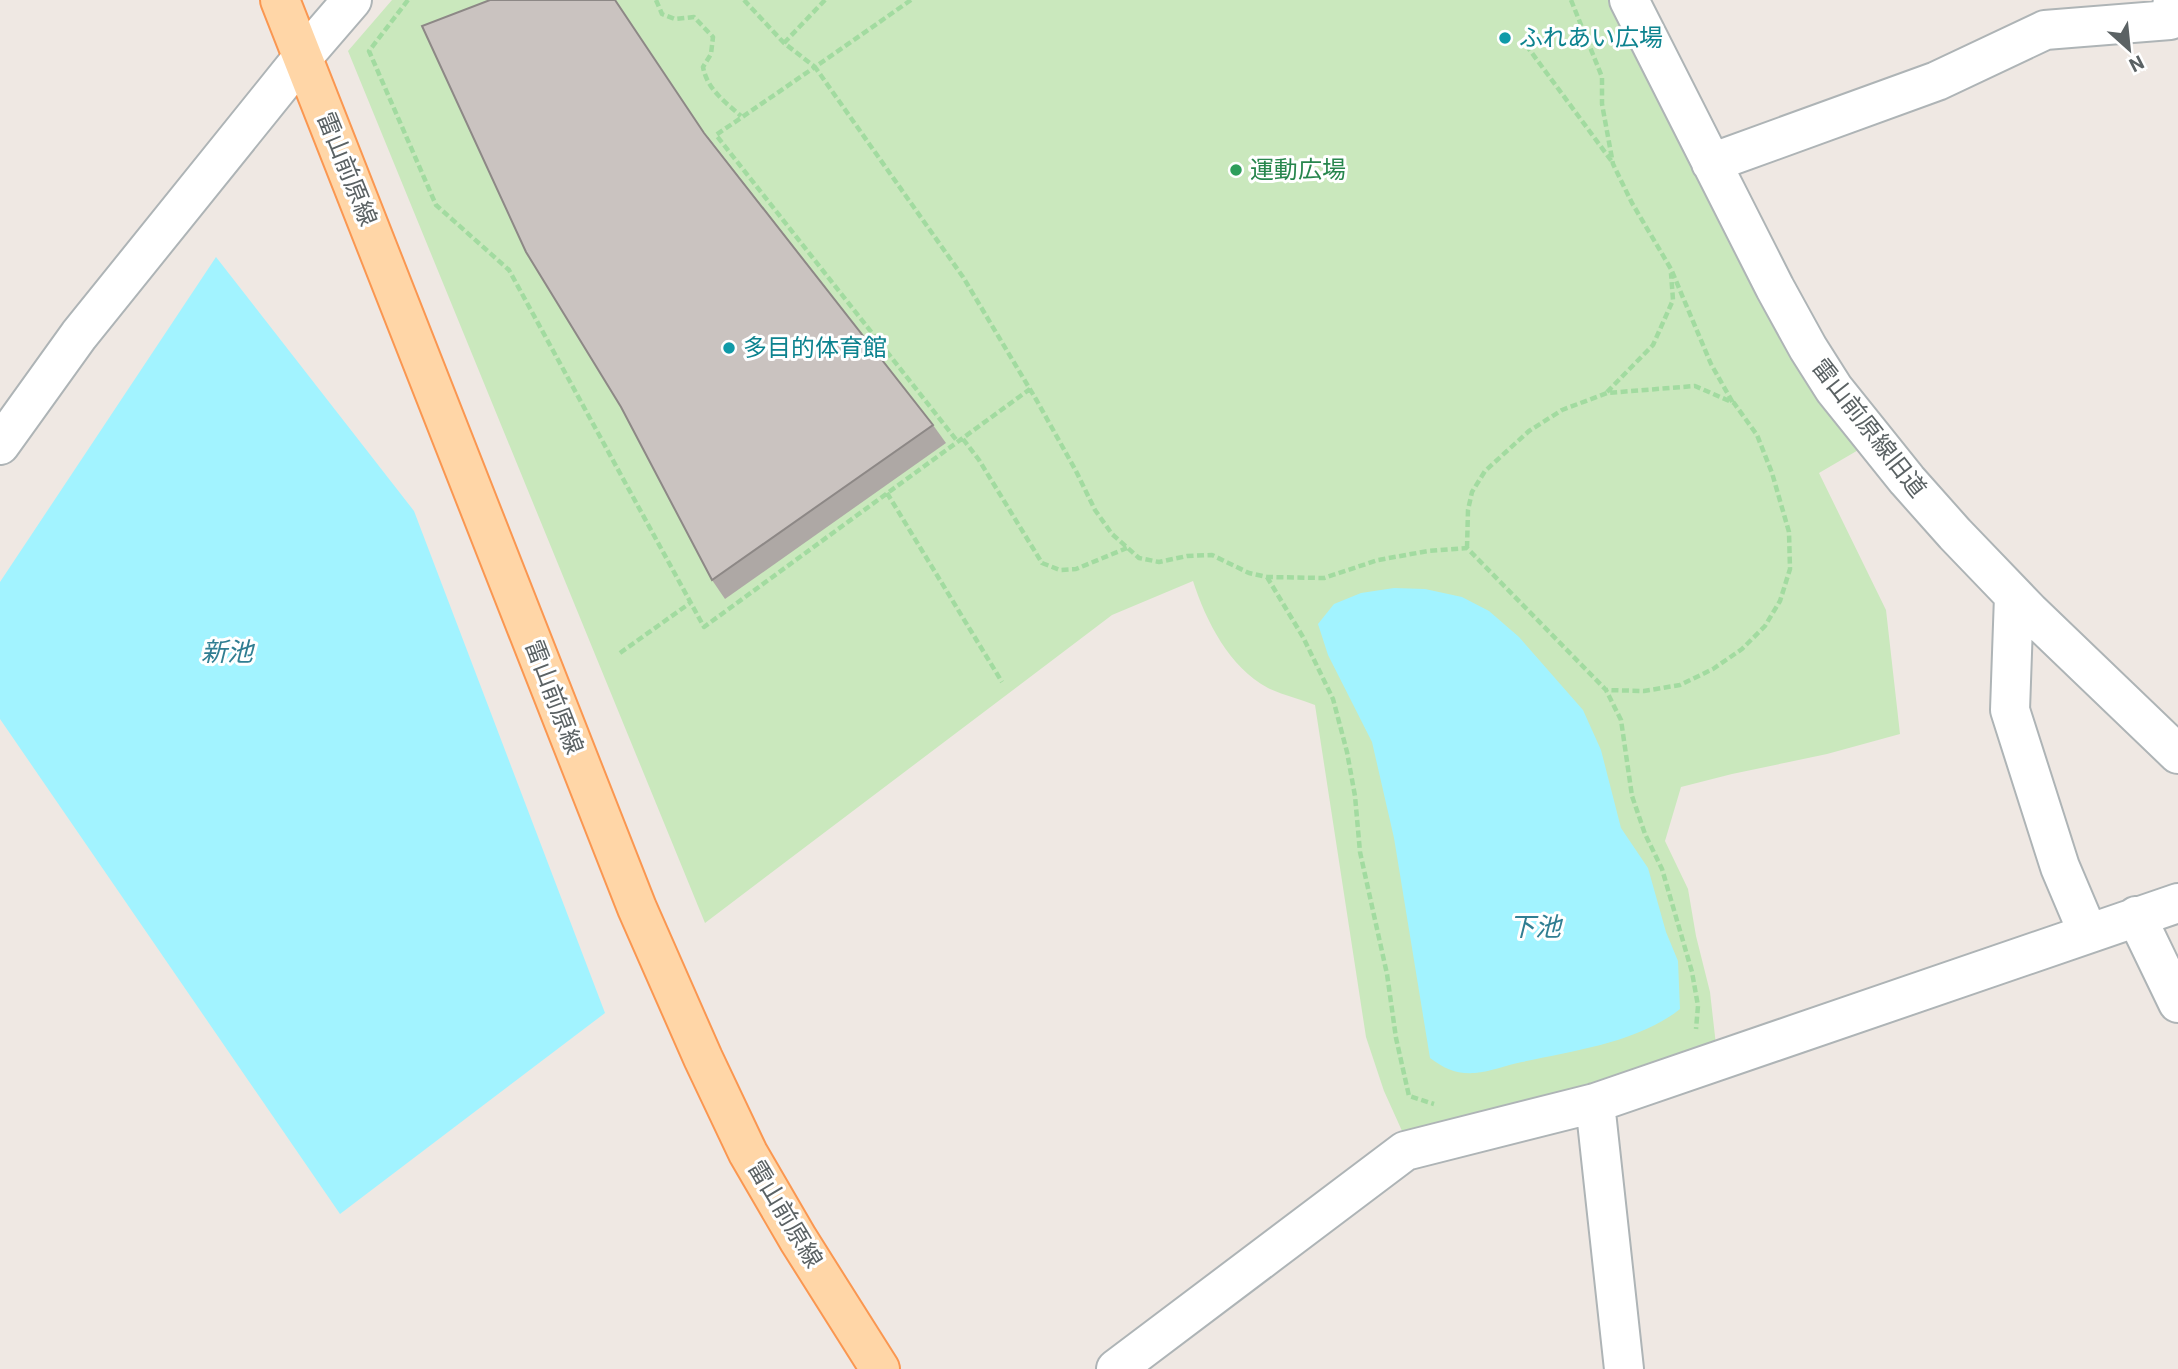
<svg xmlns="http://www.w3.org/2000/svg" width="2178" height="1369" viewBox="0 0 2178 1369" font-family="Roboto,'Noto Sans JP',sans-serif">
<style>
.green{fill:#cae8bd}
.water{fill:#a2f3ff}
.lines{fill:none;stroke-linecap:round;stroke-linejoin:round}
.minor-casing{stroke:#aeb4b6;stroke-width:42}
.major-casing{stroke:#fa9751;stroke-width:42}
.path{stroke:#a2dba0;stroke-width:4.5;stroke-dasharray:7 3.5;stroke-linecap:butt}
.minor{stroke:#fff;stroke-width:38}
.major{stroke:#ffd6a7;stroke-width:38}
.wall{fill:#aea8a5}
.building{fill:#cac3c0;stroke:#8d8886;stroke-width:2}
.culture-dot{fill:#0f9aa8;stroke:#fff;stroke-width:2.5}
.leisure-dot{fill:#2e9e5b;stroke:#fff;stroke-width:2.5}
.labels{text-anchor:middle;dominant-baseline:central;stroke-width:6;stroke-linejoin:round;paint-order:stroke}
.culture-label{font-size:24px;fill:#0d838f;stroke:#fff;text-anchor:start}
.street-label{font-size:24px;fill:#5b6264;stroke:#fff}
.leisure-label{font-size:24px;fill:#27864d;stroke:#fff;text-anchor:start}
.water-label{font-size:26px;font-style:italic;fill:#307e92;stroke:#fff}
</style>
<rect width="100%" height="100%" fill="#efe8e3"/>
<path class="green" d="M392,0H1618L1860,449L1819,473L1886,610L1900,734L1827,754L1732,774L1681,787L1665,841L1688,889L1696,936L1710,992L1717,1054L1407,1142L1384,1091L1366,1037L1315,705C1300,699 1283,695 1268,688C1229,667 1206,621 1193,581L1112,615L705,923L348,51Z"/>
<path class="water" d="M216,257L414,511L605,1013L340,1214L0,719V582Z
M1394,588L1425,589L1462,597L1489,611L1519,637L1583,710L1601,750L1621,828L1648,868L1666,932L1678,961L1680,1009C1639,1042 1573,1051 1522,1062C1507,1065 1490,1072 1475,1073C1455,1074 1445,1069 1430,1058L1394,838L1372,742L1328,655L1318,624L1334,604L1361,593Z"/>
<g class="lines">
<g class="minor-casing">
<path id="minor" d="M1629,0L1775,288L1808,348L1834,389L1907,480L1955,534L2030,612L2178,754
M1711,163L1937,81L2045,30L2170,20L2173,0
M0,445L79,335L302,58L352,0
M2014,596L2010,710L2060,867L2088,933
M2136,916L2178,1003
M1595,1103L1624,1369
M1116,1369L1405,1151L1595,1103L2178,903"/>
</g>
<g class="major-casing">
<path id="major" d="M280,0L637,908L703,1058L748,1153L798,1239L880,1369"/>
</g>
<path class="path" d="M408,0L369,51L436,205L509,270L704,627L1030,389
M656,0L662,14L675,19L694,17L713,37L711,54L703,67C707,89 725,102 741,116
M744,0L784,43L815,67L716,135L958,442
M911,0L815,67L963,277L1037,401L1076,471L1095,510L1112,534L1139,558L1159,562L1187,556L1212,555L1249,573L1267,577L1324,578L1378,560L1428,551L1467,548L1606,690L1621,720L1632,796L1645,834L1662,869L1692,972L1698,1006L1696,1029
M1571,0L1602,77V104L1613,164L1632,203L1671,269L1711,364L1733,403
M784,43L825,0
M1526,45L1613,163
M1607,392L1653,345L1673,300L1671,273
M963,439L979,460L1042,563L1060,570L1076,569L1127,548
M887,493L1002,682
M1467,548L1468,510L1472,492L1485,471L1529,431L1562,410L1607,393L1695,386L1734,403L1757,435L1772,473L1789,532L1790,569L1780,601L1765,626L1742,649L1713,669L1680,685L1644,691L1606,690
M1267,577L1303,637L1333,699L1347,752L1355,796L1360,852L1387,974L1396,1038L1409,1096L1434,1104
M620,653L690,603"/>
<use href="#minor" class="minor"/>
<use href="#major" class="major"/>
</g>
<path class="wall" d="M708,137L933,425L946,443L725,599L712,580Z"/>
<path class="building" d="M490,0H615L704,133L933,425L712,580L621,407L526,252L422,26Z"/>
<g class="culture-dot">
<circle cx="1505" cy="38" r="7"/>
<circle cx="729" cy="348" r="7"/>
</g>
<circle class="leisure-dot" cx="1236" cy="170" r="7"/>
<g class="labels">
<g class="culture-label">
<text x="1519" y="38">ふれあい広場</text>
<text x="743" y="348">多目的体育館</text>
</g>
<g class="street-label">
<text transform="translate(347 169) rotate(68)">雷山前原線</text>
<text transform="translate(1869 428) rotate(52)">雷山前原線旧道</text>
<text transform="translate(554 697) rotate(69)">雷山前原線</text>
<text transform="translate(785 1214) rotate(59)">雷山前原線</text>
</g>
<g class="leisure-label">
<text x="1250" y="170">運動広場</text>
</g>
<g class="water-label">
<text x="227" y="652">新池</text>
<text x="1535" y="927">下池</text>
</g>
</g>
<g transform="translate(2129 49) rotate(153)" stroke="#ffffff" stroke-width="5" paint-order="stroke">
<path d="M0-5L12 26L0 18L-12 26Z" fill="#5b6264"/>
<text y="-10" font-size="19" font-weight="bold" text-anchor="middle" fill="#5b6264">N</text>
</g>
</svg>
